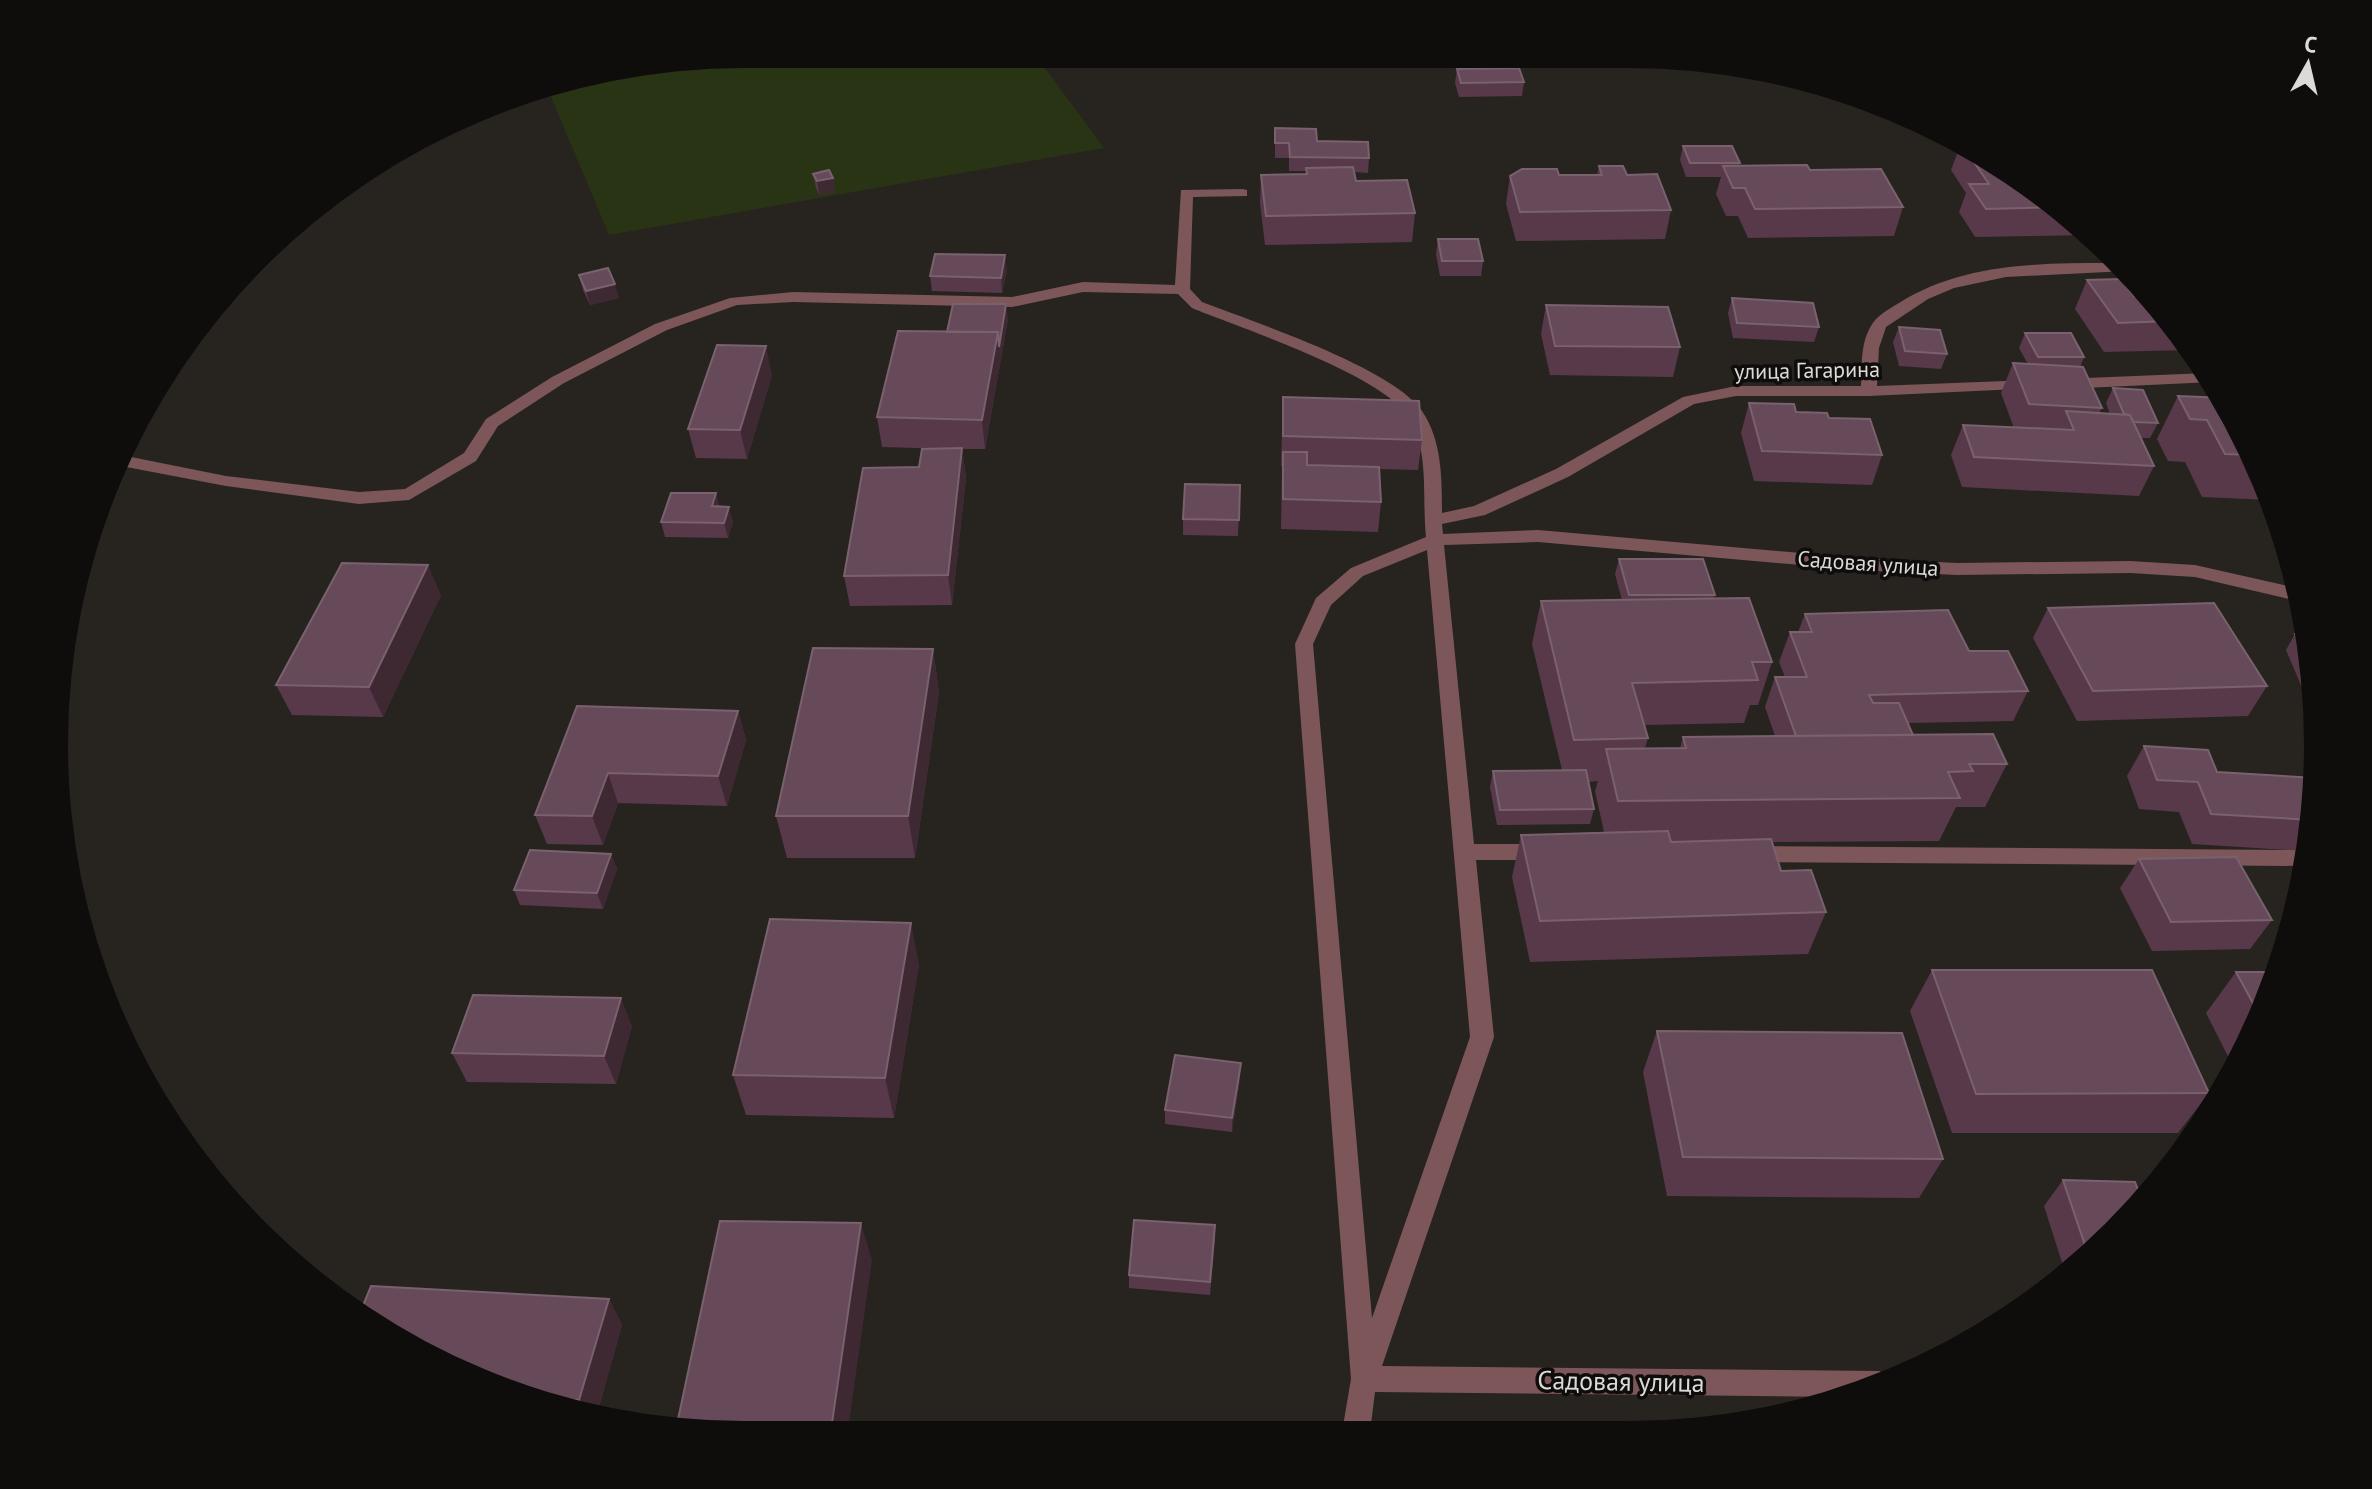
<svg xmlns="http://www.w3.org/2000/svg" width="2372" height="1489" viewBox="0 0 2372 1489" font-family="'PT Sans',sans-serif">
<style>
.green{fill:#293415}
.lines{fill:none;stroke-linecap:round;stroke-linejoin:round}
.minor{fill:#7d565a;fill-rule:evenodd}
.wall{fill:#58394a}
.shaded-wall{fill:#3e2933}
.building{fill:#664a59;stroke:#79616d;stroke-width:2}
.labels{text-anchor:middle;dominant-baseline:central;stroke-width:7;stroke-linejoin:round;paint-order:stroke}
.street-label{font-size:22px;fill:#dcd9d7;stroke:#0f0d0c}
.near-street-label{font-size:26px;fill:#dcd9d7;stroke:#0f0d0c}
</style>
<rect width="100%" height="100%" fill="#272420"/>
<path class="green" d="M745,54L1036,56L1104,148L609,235L547,87Z"/>
<g class="lines">
<path class="minor" d="M1242,189L1247,190V196L1193,197L1190,289L1202,302C1254,322 1393,368 1422,411C1442,440 1442,479 1442,513L1474,506L1556,469L1683,397L1736,386H1861C1862,367 1860,344 1871,326C1876,316 1889,309 1899,303C1964,262 2043,263 2118,263L2127,271L2006,277L1954,288L1928,299L1886,327L1879,348L1877,386L2031,380L2039,385L2037,388L1869,396H1736L1694,404L1568,477L1485,515L1442,524L1443,534L1538,530L1858,558L1957,563L2130,561L2195,565L2297,588L2298,601L2195,577L2130,573L1957,575L1858,570L1538,542L1444,545L1474,844H1545L1552,846L1556,852L1552,858L1545,860H1476L1494,1037L1382,1366L1879,1371L1888,1375L1891,1380L1845,1397L1375,1392L1370,1432H1342L1351,1379L1295,644L1316,598L1351,568L1426,537C1422,499 1429,458 1412,422C1391,377 1240,328 1192,308L1178,294L1083,292L1012,307L793,302L737,305L667,330L564,383L498,426L476,461L409,500L359,504L226,486L121,466L126,456L226,476L359,492L405,489L464,453L486,419L552,377L655,324L730,298L793,292L1012,297L1083,282L1175,285L1181,190ZM1427,550L1470,1037L1372,1318L1313,644L1331,605L1363,576Z
M2207,373L2213,382L2063,389L2055,384L2063,379Z
M1749,846L2305,850H2307L2304,866L1749,862L1742,860L1738,854L1742,848Z"/>
</g>
<path class="wall" d="M1457,69L1524,82L1522,96L1459,97L1455,83Z
M1275,128L1369,158L1368,173L1355,172L1356,181L1415,213L1412,242L1265,245L1260,203L1261,175L1306,174V171H1289V158H1275Z
M1683,146L1740,163L1739,166L1810,170L1903,207L1894,236L1748,238L1738,216H1726L1716,194L1721,177H1686L1680,160Z
M1960,146L2048,197L2088,235L1975,237L1959,212L1966,193L1951,170Z
M1599,166L1627,175L1671,210L1665,239L1516,241L1506,204L1510,176L1597,175Z
M813,174L833,178L835,192L819,195L816,188Z
M1438,239L1483,261L1481,276H1440L1436,254Z
M1007,270L1002,293L932,291L930,276Z
M579,275L619,298L590,305L583,290Z
M2087,280L2134,296H2151L2190,350L2104,352L2075,309Z
M1732,298L1819,327L1814,342L1733,338L1728,313Z
M1546,305L1680,347L1673,377L1550,375L1541,334Z
M1008,319L985,449H962L966,478L952,605L850,606L844,576L919,467L950,449L882,447L877,417L947,332Z
M1899,327L1947,354L1941,369L1899,366L1893,342Z
M2025,333L2084,357L2080,367L2102,408L2099,413L2110,414L2106,403L2113,388L2158,423L2150,438H2141L2154,466L2139,496L1962,487L1951,455L1963,425L2014,428L2001,393L2013,363L2028,364L2019,348Z
M772,375L747,459L696,458L688,429Z
M2178,396L2225,398L2271,500L2202,497L2185,462L2168,461L2157,439Z
M1283,397L1422,440L1418,470L1380,469L1381,502L1378,532L1281,529L1282,466H1281Z
M1749,403L1796,412L1882,455L1872,485L1754,481L1741,433Z
M1240,485L1238,536L1183,535V519Z
M716,493L719,507L733,522L728,538L665,537L661,522Z
M1619,559L1715,595L1714,598L1772,662L1758,705H1750L1744,723L1644,725L1648,738L1645,748H1680L1683,737L1775,736L1765,707L1775,677H1785L1779,662L1790,632H1798L1805,614L1969,651L2028,691L2013,721L1908,723L1913,735L2007,764L1985,807H1956L1939,841L1772,842L1781,871L1826,912L1808,954L1530,962L1512,877L1521,835L1604,832L1595,791L1598,781L1588,782L1594,809L1590,824L1497,825L1490,787L1493,771L1562,770L1532,644L1541,601L1622,600L1615,574Z
M441,595L383,717L292,715L276,685Z
M2048,608L2267,686L2248,716L2077,721L2033,638Z
M2295,634L2312,655L2314,716L2286,650Z
M933,649L939,692L915,858H787L776,816Z
M577,706L738,711L746,740L727,806L618,803L603,845L547,844L535,815Z
M2144,746L2217,772L2316,790L2306,851L2192,844L2179,812L2139,809L2127,776Z
M611,854L617,869L603,909L520,905L514,890Z
M2139,859L2272,920L2250,949L2152,951L2120,888Z
M919,964L894,1118L746,1115L733,1075Z
M1932,970L2209,1093L2178,1133H1952L1910,1011Z
M2236,972H2276L2247,1050L2235,1070L2206,1013Z
M632,1026L616,1084L467,1082L452,1053Z
M1657,1031L1943,1159L1919,1198L1667,1196L1643,1072Z
M1240,1078L1232,1132L1165,1124V1110Z
M2063,1180L2142,1200L2082,1264L2066,1275L2044,1206Z
M1215,1239L1210,1295L1129,1288V1275Z
M609,1299L622,1325L597,1414L480,1382Z"/>
<path class="shaded-wall" d="M833,178L835,192L819,195L817,181Z
M1005,255L1007,270L1002,293L1001,278Z
M615,284L619,298L590,305L586,291Z
M1006,304L1008,319L985,449L982,420L998,332Z
M766,346L772,375L747,459L740,430Z
M962,448L966,478L952,605L948,575Z
M716,493L720,509L712,506Z
M729,507L733,522L728,538L724,523Z
M428,565L441,595L383,717L369,687Z
M71,624L74,629L68,638Z
M933,649L939,692L915,858L908,816Z
M738,711L746,740L727,806L718,776Z
M608,773L618,803L603,845L592,816Z
M611,854L617,869L603,909L597,893Z
M911,923L919,964L894,1118L885,1078Z
M621,998L632,1026L616,1084L604,1056Z
M1241,1063L1240,1078L1232,1132V1118Z
M861,1223L872,1260L848,1430H831Z
M609,1299L622,1325L597,1414L585,1411L579,1400Z"/>
<path class="building" d="M1519,68L1524,82L1461,83L1457,69Z
M1275,128L1316,129L1317,141L1368,142L1369,158L1290,157L1289,143H1275Z
M1683,146H1732L1740,163H1690Z
M1965,149L2048,197L2059,207L1986,209L1969,184H1989Z
M1807,165L1810,170L1881,169L1903,207L1755,209L1745,188H1733L1723,166Z
M1599,166H1623L1627,175L1657,174L1671,210L1520,212L1510,176L1522,169H1557L1559,175H1602Z
M1353,167L1356,181L1407,180L1415,213L1266,216L1261,175L1307,174L1306,168Z
M829,170L833,178L817,181L813,174Z
M1438,239H1478L1483,261H1442Z
M935,254L1005,255L1001,278L930,276Z
M608,268L615,284L586,291L579,275Z
M2121,279L2134,296H2151L2170,321L2118,323L2087,280Z
M1732,298L1813,303L1819,327L1737,323Z
M953,304H1006L999,347L998,332H947Z
M1546,305L1668,307L1680,347L1555,346Z
M1899,327L1940,330L1947,354L1905,351Z
M898,331L998,332L982,420L877,417Z
M2025,333H2071L2084,357H2038Z
M717,345L766,346L740,430L688,429Z
M2013,363L2083,367L2102,408L2029,404Z
M2113,388L2143,390L2158,423L2133,422L2130,415L2124,414Z
M2178,396L2225,398L2251,455L2225,454L2207,420L2190,419Z
M1283,397L1419,401L1422,440L1283,436Z
M1749,403L1794,404L1796,412L1827,413L1829,418L1870,419L1882,455L1762,451Z
M2066,411L2130,415L2154,466L1974,457L1963,425L2074,430Z
M962,448L948,575L844,576L863,468L919,467L922,449Z
M1283,452H1307V465L1379,467L1381,502L1283,499Z
M1185,484L1240,485L1239,520L1183,519Z
M671,493H716L712,506L729,507L724,523L661,522Z
M1619,559H1703L1715,595H1629Z
M342,563L428,565L369,687L276,685Z
M1749,598L1772,662H1752L1758,680L1632,683L1648,738L1574,740L1541,601Z
M2214,603L2267,686L2093,691L2048,608Z
M1948,610L1969,651H2008L2028,691L1869,695L1873,703H1899L1913,735L1796,736L1775,677H1807L1790,632H1812L1805,614Z
M2295,634L2308,635L2312,655L2313,675Z
M813,648L933,649L908,816H776Z
M577,706L738,711L718,776L608,773L592,816L535,815Z
M1993,734L2007,764H1969L1973,771L1948,772L1960,798L1618,801L1606,749L1686,748L1683,737Z
M2144,746L2208,750L2217,772L2316,778V790L2312,820L2211,814L2198,782L2157,780Z
M1586,770L1594,809L1500,810L1493,771Z
M1668,831L1671,842L1771,839L1781,871L1811,870L1826,912L1540,921L1521,835Z
M530,850L611,854L597,893L514,890Z
M2236,857L2272,920L2171,922L2139,859Z
M770,919L911,923L885,1078L733,1075Z
M1932,970H2152L2209,1093L1976,1094Z
M2236,972H2276L2260,1016Z
M473,995L621,998L604,1056L452,1053Z
M1657,1031L1902,1033L1943,1159L1683,1157Z
M1175,1055L1241,1063L1232,1118L1165,1110Z
M2063,1180L2135,1182L2142,1200L2089,1257Z
M1134,1220L1215,1225L1210,1282L1129,1275Z
M720,1221L861,1223L831,1430L676,1429Z
M371,1286L609,1299L579,1400L537,1398L480,1382L360,1313Z"/>
<g class="labels">
<g class="street-label">
<text transform="translate(1807 370) rotate(-1)">улица Гагарина</text>
<text transform="translate(1868 563) rotate(4)">Садовая улица</text>
</g>
<g class="near-street-label">
<text transform="translate(1621 1381) rotate(1)">Садовая улица</text>
</g>
</g>
<path d="M0 0H2372V1489H0ZM744 68H1628A676 676 0 0 1 2304 744V745A676 676 0 0 1 1628 1421H744A676 676 0 0 1 68 745V744A676 676 0 0 1 744 68Z" fill="#0f0d0c" fill-rule="evenodd"/>
<g transform="translate(2308 64) rotate(8)" stroke="#0f0d0c" stroke-width="6" paint-order="stroke">
<path d="M0-6L14 30L0 20L-14 30Z" fill="#dcd9d7"/>
<text y="-12" font-size="22" font-weight="bold" text-anchor="middle" fill="#dcd9d7">С</text>
</g>
</svg>
